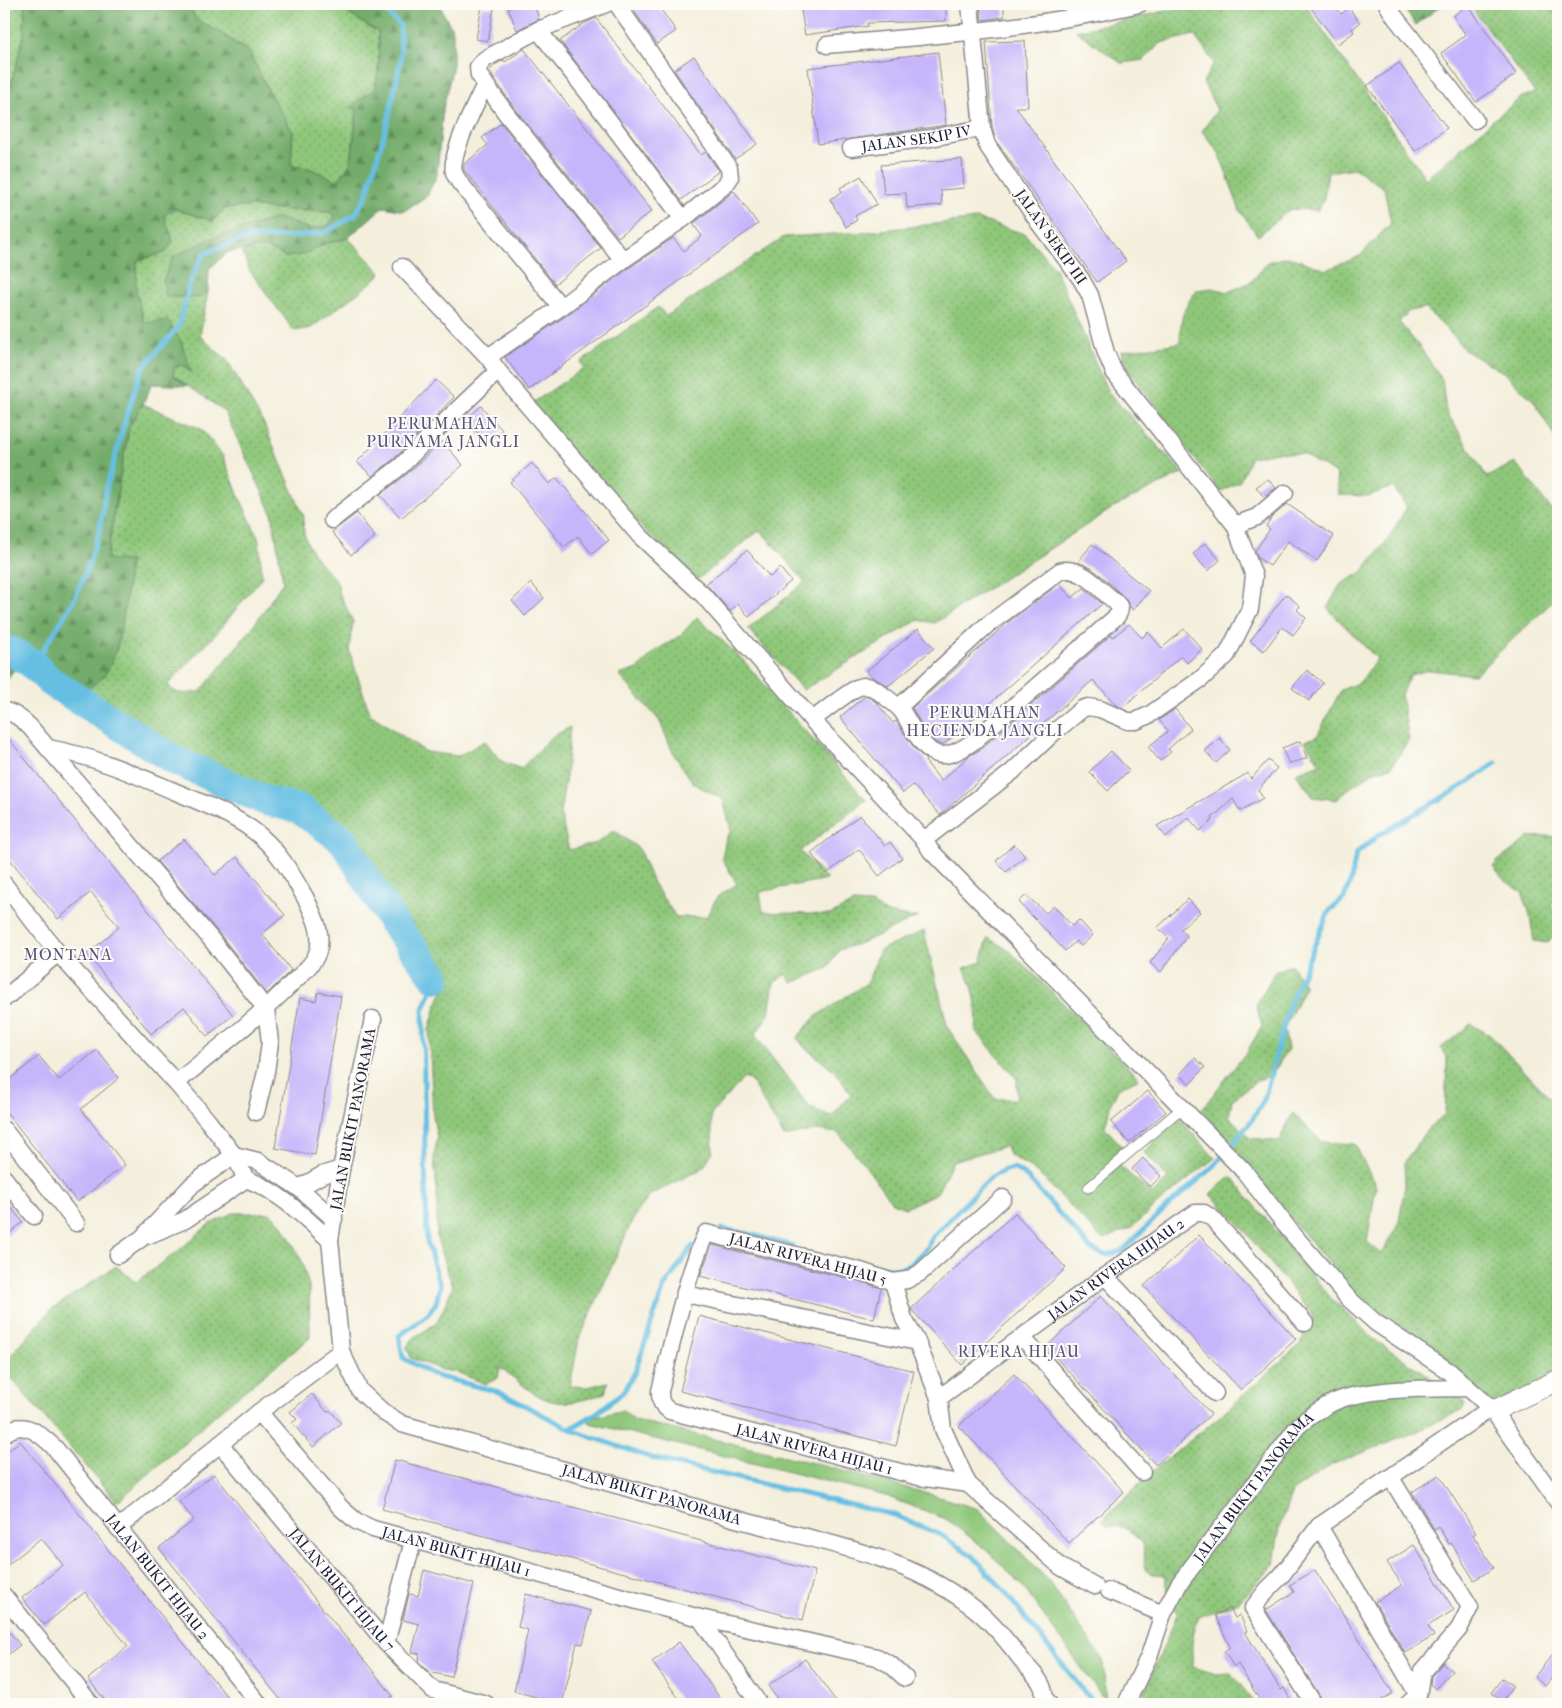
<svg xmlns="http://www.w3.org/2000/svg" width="1562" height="1708" viewBox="0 0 1562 1708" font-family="'IM FELL French Canon',serif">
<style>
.grass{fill:url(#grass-dots);stroke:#58745a}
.forest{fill:url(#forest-firs);stroke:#4a6752}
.green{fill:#8fc77a;stroke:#58745a}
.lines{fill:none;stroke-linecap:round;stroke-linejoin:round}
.stream{stroke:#66bfe3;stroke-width:5}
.river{stroke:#66bfe3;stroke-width:30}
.building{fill:#c5b5fb}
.service-casing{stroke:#8b888c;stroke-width:11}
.minor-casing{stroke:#8b888c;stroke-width:19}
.tertiary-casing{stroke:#8b888c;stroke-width:22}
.service{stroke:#fff;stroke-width:9}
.minor{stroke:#fff;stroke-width:16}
.tertiary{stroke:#fff;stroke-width:20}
.labels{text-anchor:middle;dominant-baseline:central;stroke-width:4;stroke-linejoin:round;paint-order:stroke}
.street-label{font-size:15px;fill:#22223b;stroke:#fdfcf7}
.neighbourhood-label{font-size:16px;letter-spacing:1px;fill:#5b557e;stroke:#fdfcf7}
</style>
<defs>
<pattern id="grass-dots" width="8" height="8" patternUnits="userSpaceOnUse" patternTransform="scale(1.25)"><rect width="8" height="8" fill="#8fc77a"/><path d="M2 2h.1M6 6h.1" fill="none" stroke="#74a165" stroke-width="1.8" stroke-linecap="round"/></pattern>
<pattern id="forest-firs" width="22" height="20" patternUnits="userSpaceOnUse" patternTransform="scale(1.25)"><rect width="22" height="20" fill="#73ac6a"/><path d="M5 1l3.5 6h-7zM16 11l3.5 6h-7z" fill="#5e8c58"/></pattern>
</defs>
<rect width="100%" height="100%" fill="#fdfcf7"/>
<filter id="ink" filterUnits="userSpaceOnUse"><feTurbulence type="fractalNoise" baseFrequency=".02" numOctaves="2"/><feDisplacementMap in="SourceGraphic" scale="10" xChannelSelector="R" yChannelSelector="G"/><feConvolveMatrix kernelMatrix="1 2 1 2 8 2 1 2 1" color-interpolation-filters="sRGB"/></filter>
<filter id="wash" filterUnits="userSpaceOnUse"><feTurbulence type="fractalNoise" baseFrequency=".0096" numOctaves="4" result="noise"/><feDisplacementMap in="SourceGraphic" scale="20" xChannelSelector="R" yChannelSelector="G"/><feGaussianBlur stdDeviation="1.12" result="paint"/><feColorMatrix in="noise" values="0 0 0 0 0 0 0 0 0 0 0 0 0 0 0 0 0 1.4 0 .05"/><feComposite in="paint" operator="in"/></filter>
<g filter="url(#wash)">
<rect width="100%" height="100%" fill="#f4efdc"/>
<path class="grass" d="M4,4H25L24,34L4,113Z
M190,4H347L349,14L378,32L379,63L375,90L361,98L351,108H357L351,163L338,181L311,169L290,165L293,132L270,94L249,52L219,32L195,19Z
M1197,4H1305L1426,179L1498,116L1522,97L1535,93L1469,4H1558V443L1534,401L1503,372L1465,351L1457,340L1425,308L1409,311L1399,322L1419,346L1442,379L1446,411L1487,477L1515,462L1552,510L1558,511V589L1548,606L1475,675L1429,670L1410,675L1401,694L1409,740L1391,767L1375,771L1347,790L1337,800L1313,797L1296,773L1320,764L1305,741L1317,736L1341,690L1360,682L1377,659L1327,608L1340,585L1362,572L1389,538L1407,507L1393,487L1368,496L1339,495L1336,474L1302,454L1277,452L1251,457L1240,481L1220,492L1125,366L1122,351L1180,343C1181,318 1181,311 1197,290L1212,288L1228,292L1251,282L1268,262L1287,257L1299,260L1326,270L1360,256L1391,223L1384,188L1354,168L1328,172L1324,198L1318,210L1290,209L1258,236L1240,211L1219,153L1202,131L1217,110L1203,82L1214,63L1194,35L1160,43L1144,60L1121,63L1076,31Z
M250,206L273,209L331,212L335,217L328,226L310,229L278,218L212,238L199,298L208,292L200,336L227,360L264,424L304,517C299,544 322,564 338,583V590L353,622L349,650L370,714L426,752L458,756L485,741L501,761L521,769L550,738L570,727L566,776L560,812L569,850L597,843L614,830L639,849L653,883L676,917H706L718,896L737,884L722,858L726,838L731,831L723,799L694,784L674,755L659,720L619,675L638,669L655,651L680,636L697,617L742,659L866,800L800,851L827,879L760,892L763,912L830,915L853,903L872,904L884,912L908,917H918L861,943L839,950L828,968L792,983L786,974L774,983L769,1014L755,1035L810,1108L832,1116L851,1094L834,1070L804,1047L797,1038L815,1017L867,983L880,950L924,931L948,1028L995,1099H1017V1079L976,1031C978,1006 975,989 964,968L981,962L988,938L1009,950L1139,1078L1118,1089L1111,1103L1105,1127L1122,1147L1112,1159L1152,1194L1168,1178L1144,1152L1179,1118L1215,1158L1161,1201L1131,1228L1103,1240L1044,1179L1028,1166L1009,1155L1006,1146L953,1161L937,1193L905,1208L892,1203L864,1164L838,1133L817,1130L784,1137L751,1081L744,1078L711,1114L713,1151L703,1168L650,1195L632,1221L579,1340L570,1386L588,1387L608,1382L605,1393C550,1413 542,1400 500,1367L498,1378L486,1384L456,1372L442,1370L411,1358L407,1347C412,1336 423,1333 433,1325C443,1316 447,1298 453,1286L444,1263L437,1237V1193L434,1158L437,1138L433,1116L429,1030L436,1006L444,989V975L433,958L413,942L379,881L369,858L348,835L326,818L289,798L275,796L246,785L132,724L82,693L104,676L116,651L122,625L130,562L107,559L122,464L130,425L143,404L201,429L223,456L238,494L259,539L262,577L216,634L168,684C175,697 188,693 200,692L252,628L283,582L272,513L224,411L173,375L175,366L182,365L190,371L144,323L136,290L137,261L173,241L163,215L175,209L213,221L224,209Z
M977,219L1025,234L1055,268L1108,392L1183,473L1116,506L935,623L918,620L803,690L748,629L805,582L760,530L697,580L633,519L528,406L584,368L581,362L658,307L666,316L784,237L865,232Z
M348,238L381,273L366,287L311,328L294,331L250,271L242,252C261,246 267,245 284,257L302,255L327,243Z
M1551,836L1558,838V894L1550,907L1558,909V931L1547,943L1534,941L1529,911L1522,892L1504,880L1493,867L1498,861L1530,837Z
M1291,964L1305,986L1284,1029L1288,1049L1272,1075L1258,1080L1232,1100L1229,1117L1251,1138L1279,1141L1293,1113L1322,1142L1355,1144L1376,1187L1367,1242L1382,1254L1390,1238L1398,1226L1405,1185L1404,1163L1426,1131L1445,1114L1447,1059L1441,1048L1471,1024L1490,1035L1553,1101L1558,1102V1388L1499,1413L1396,1331L1355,1295L1276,1201L1233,1146L1201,1110L1248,1050L1262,1026L1256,1005L1275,972Z
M1231,1176L1329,1296L1375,1340L1461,1398L1465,1404L1463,1409L1414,1433L1333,1464L1292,1492L1279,1528L1274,1565L1239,1602L1199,1617C1191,1637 1191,1645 1193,1667L1216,1674L1231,1673L1256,1704H1140L1144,1693L1178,1612L1171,1606L1165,1575L1152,1574L1145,1569L1143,1543L1124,1527L1107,1526L1101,1521L1153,1471L1226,1411L1300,1344L1314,1317L1240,1225L1210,1194Z
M233,1213H270L282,1224L301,1259L309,1286L310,1338L223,1408L117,1502L4,1370V1363L52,1309L116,1266L136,1282L176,1253L208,1225Z"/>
<path class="forest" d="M25,4H190L195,19L219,32L249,52L270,94L293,132L291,165L311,169L338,181L351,163L357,109L350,108L361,98L375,90L379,63L378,32L349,14L347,4H439L453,31V66L443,109L437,175L427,196L404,211L383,207L348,238L327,243L302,255L284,257C260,240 254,251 228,252L209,269L208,292L199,298L166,297L163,281L173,257L212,238L278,218L310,229L328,226L335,216L330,212L273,209L250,206L224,209L213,221L175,209L164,215L173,241L166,252L137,261L136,290L144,323L168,320L181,341L191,372L182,365L175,367L173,375L187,386L152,384L143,404L130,425L122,464L107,559L130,561C126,591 122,653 104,676C99,682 89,688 82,693L20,662L4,683V113L24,34Z
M1400,4H1443L1416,25Z"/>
<path class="green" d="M623,1410L635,1420L813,1463L933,1495L978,1509L1046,1578L1103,1660L1106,1702L1023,1587L987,1550L946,1519L886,1496L590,1423L588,1419Z"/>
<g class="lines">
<path class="stream" d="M31,663L40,655L73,602L89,564L99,533L106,490L125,421L142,369L179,326L190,282L204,254L240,240L258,237H288L324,233L355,215L366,197L389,117L401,58L400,25L378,4
M436,978L423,1011L425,1158L427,1241L440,1286L436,1303L426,1316L399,1336L403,1358L436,1376L499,1392L574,1431L652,1458L894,1515L941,1535L973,1556L999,1585L1094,1704
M721,1229L746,1233L792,1246
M868,1266L900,1269L910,1264L925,1250L935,1234L991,1177L1005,1170L1014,1168L1028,1178L1091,1249L1105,1255L1121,1252L1167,1207L1215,1165L1252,1120L1264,1100L1289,1006L1329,911L1344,898L1351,880L1356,854L1377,836L1464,785L1496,763
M570,1429L598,1412L624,1391L635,1372L664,1287L693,1246"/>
<path class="river" d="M4,650L13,652L31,663L51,682L174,760L266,801L299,809L343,840L392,921L436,978"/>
</g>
<g id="blocks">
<path class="building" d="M518,4H534L539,19L517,30L508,8Z
M645,4H657L676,31L657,44L634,11Z
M800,4H946V21L867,23L868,26L805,35Z
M980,4H1004V17L982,20Z
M1308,4H1333L1341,14L1349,8L1360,23L1352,29L1354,32L1338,44Z
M1468,5L1516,74L1476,102L1441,53L1466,35L1453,16Z
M482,6L494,8L488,41L476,39Z
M596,18L701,155L706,152L719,171L681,200L560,41L583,24Z
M1025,41L1028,107H1016L1126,261L1097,282L996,141L992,126L986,42Z
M524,49L652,211L618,237L513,106L489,71L496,64L504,60L505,62Z
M938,52L946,125L818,144L808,68Z
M694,56L757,144L735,159L674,70Z
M1399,63L1447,128L1415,151L1367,86Z
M501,123L601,248L555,284L464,170V164L488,145L482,138Z
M962,159L964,188L941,190L942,205L907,208L906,193L884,194L881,165Z
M861,176L877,204L855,216L857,220L846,227L830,199L842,192L840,188Z
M734,191L758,224L529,390L505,357L567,315L629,268L673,238L684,251L702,236L693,224Z
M436,380L454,397L394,459L372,476L357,462Z
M481,406L502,430L487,443L466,420Z
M442,441L463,465L401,518L380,495L407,474Z
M532,463L549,484L557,478L609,540L592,554L578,536L564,547L510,482Z
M1268,479L1276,488L1264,497L1256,487Z
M1287,504L1334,536L1317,561L1288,541L1270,566L1258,558L1255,551L1270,529L1266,526L1271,518Z
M357,513L375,537L351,555L332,532Z
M1205,543L1220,560L1208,571L1193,554Z
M1092,544L1149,591L1133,610L1130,607L1125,598L1104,578L1091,568L1078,562Z
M747,550L770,577L780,568L791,581L749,617L738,604L730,611L706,584Z
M531,583L544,598L525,616L512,601Z
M1059,584L1072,598L1084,588L1102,604L943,745L935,742L924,729L912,708L1007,623Z
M1286,594L1300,606L1297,610L1306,618L1293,635L1282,627L1264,651L1250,641Z
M1129,624L1142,638L1148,632L1162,648L1184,629L1202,649L1187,663L1181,656L1122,708L1115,704L1093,680L940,815L913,785L903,793L840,717L865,696L870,698L876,702L893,723L896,721L915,749L926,760L925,761L941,781L969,756L981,749L1111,635L1113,637Z
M918,629L934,648L888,686L872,677L866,671Z
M1307,670L1323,683L1309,701L1292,688Z
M1175,709L1191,729L1168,749L1171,752L1160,761L1148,747L1168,731L1159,720Z
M4,733L233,1015L207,1036L184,1007L151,1034L87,954L119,927L91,892L58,919L4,852Z
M1220,738L1230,750L1216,763L1205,751Z
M1300,741L1307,758L1289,764L1282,748Z
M1111,751L1129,770L1108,791L1089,772Z
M1268,760L1277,768L1258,790L1263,798L1240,811L1233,799L1212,818L1213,820L1200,831L1188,817L1166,837L1157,826L1248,773L1251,779Z
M860,815L885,846L890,842L902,858L879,876L859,849L826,874L811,853Z
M184,839L215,875L237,857L285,915L262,934L291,970L267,994L218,932L157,861Z
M1014,844L1025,856L1006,872L996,861Z
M1026,895L1046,913L1054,906L1072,926L1079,920L1093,935L1081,946L1076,941L1065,951L1019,902Z
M1188,899L1200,912L1181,929L1187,936L1161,972L1150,963L1169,938L1157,928Z
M318,992L341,996L315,1155L275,1148L300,998L316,1001Z
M97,1050L119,1078L81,1109L125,1165L77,1202L4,1109V1084L39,1056L59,1080Z
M1195,1058L1205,1067L1190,1084L1179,1075Z
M1148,1091L1166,1112L1129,1143L1111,1122Z
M1143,1158L1161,1176L1150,1187L1132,1169Z
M4,1199L23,1222L4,1238Z
M1015,1213L1066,1268L962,1365L911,1309Z
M1199,1235L1296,1339L1241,1390L1144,1286Z
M712,1245L858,1281L881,1288L874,1319L700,1276Z
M1101,1296L1211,1414L1156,1465L1046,1347Z
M699,1316L914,1371L896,1446L680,1391Z
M1014,1374L1124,1492L1069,1543L959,1426Z
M312,1394L327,1412L330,1410L341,1423L313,1447L292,1423L297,1419L290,1412Z
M20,1441L89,1526L233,1704H108L88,1679L128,1646L101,1613L85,1592L44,1625L22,1598L63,1565L41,1538L4,1568V1454Z
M395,1460L815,1571L803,1620L382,1509Z
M214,1474L393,1696L383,1704H284L159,1548L194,1520L179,1502Z
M1439,1475L1476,1533L1473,1535L1494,1568L1474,1580L1451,1543L1449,1544L1438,1526L1434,1529L1412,1492Z
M1414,1545L1454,1610L1428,1626L1434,1636L1405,1653L1375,1602L1402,1585L1387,1562Z
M424,1570L474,1584L451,1677L429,1672L418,1661L420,1654L412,1652L419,1624L403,1620L409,1594L418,1596Z
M1315,1570L1393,1693L1375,1704H1325L1266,1610L1294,1592L1290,1585Z
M526,1594L591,1611L583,1644L577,1643L562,1704L514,1691L528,1630L518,1627Z
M1230,1608L1235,1618L1240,1615L1247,1631L1245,1632L1281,1690L1284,1688L1293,1704H1257L1261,1702L1253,1689L1238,1664L1234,1667L1224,1651L1230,1647L1215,1615Z
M4,1625L20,1645L4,1658Z
M679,1642L717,1694L724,1704H683L652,1662Z
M1558,1648V1671L1545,1686L1534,1677Z
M805,1659L819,1678L838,1704H781L768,1686Z
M1443,1663L1452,1671L1435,1689L1430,1684L1431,1676Z
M1502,1678L1513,1686L1503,1701L1491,1693Z"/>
</g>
</g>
<g filter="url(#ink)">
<use href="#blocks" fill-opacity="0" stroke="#8b888c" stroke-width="1"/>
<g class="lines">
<g class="service-casing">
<path id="service" d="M1088,1188L1183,1107"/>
</g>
<g class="minor-casing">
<g id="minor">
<path d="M606,4L538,30L589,94L683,219"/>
<path d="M1387,4L1395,17L1475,120"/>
<path d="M538,30L485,59L478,67L479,75L505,112L623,260"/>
<path d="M827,45C931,36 1036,28 1139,4"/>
<path d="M485,84C477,102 449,155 454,172C455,176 458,180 460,183L561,307"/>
<path id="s1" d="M851,148L931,138L982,128"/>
<path d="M402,267L488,357L498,371L640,536L703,595L812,720L924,840L931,851L1244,1171L1291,1232L1349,1299L1376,1323L1450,1372L1491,1408L1558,1502"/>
<path d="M488,357L561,307L623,260L683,219L725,185L730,178L729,168L617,4"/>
<path d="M332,520L401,466L436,430L498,371"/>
<path d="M1235,525L1257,517L1285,493"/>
<path d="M4,711C14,712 23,720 30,727L210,938L266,1009L270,1042L266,1072L256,1112"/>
<path d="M812,720C822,713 850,690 859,687C869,684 876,689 883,695C888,699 894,703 898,707C903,711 906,718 909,723C929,756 939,766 974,741L1117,616C1119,613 1121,610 1119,606C1116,602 1111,598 1107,595C1095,583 1078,566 1060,571L986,626L899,707"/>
<path d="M48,748C93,756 134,774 176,792C203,803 231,814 254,831C277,848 292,874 306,899C315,917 325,937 316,956C311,967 299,976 291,984C255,1020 215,1051 176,1083"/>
<path d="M924,840L1012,772L1052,734L1082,709L1088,707L1100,709L1128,721H1136L1149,715L1201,679L1227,655L1250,609L1254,576L1235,525L1114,372L1106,353L1090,295L1081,279L1039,223L987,145L982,128L970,4"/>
<path d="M4,884L58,953L176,1083L208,1121L234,1155L246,1179"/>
<path d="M4,999L58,953"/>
<path id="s2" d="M373,1019L341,1169L330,1240L341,1351L360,1391L383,1412L402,1424C510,1454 618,1485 726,1516C807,1540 898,1551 967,1603C990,1619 1007,1641 1024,1663C1030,1670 1037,1676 1041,1684C1045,1690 1043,1698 1049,1704"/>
<path d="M4,1130L76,1223"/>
<path d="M4,1178L34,1216"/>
<path d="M246,1179C279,1191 304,1217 330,1240"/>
<path d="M299,1188L322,1175L341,1169"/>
<path id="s3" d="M1003,1198L920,1273L907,1280L893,1282L861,1271L706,1233C685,1279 673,1341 660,1391C660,1401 661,1405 670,1411L919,1477L968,1484L1061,1567L1095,1586"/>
<path d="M149,1235L185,1220L246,1179"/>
<path d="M118,1255L142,1238L193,1184L234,1155L258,1161L299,1188L334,1219"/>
<path d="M1105,1276L1215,1393"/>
<path d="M893,1282L904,1319L917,1342L939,1398L943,1429L968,1484"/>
<path d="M685,1294L917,1342"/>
<path d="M1023,1338L1142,1472"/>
<path id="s4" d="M939,1398L1105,1276L1195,1213H1204L1212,1218L1305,1323"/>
<path id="s5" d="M259,1412L341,1508L356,1521L373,1529L700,1618L877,1657L891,1665L905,1678"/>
<path id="s6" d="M4,1434C7,1432 11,1429 15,1428C31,1424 44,1438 55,1448L259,1704"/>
<path id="s7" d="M220,1444L386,1643L433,1690L486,1704"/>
<path d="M1391,1478L1470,1607L1459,1629L1422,1672L1418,1695L1408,1704"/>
<path d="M1319,1526L1418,1695"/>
<path d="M118,1528L259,1412L341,1351"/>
<path d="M1109,1591L1163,1614"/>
<path d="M4,1596L91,1704"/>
<path d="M700,1618L759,1704"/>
<path d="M386,1643L413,1541"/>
<path id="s8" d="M1126,1704L1149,1656L1163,1614L1179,1584L1298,1426C1309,1417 1321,1408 1334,1402C1368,1387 1429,1389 1468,1388"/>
<path d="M1314,1704L1253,1608L1267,1590L1281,1576L1319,1526L1491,1408"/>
</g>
</g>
<g class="tertiary-casing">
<path id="tertiary" d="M1493,1411L1558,1380"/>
</g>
<use href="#service" class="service"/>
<use href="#minor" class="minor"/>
<use href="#tertiary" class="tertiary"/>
</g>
</g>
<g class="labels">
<g class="street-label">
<text stroke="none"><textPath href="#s1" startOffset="66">JALAN SEKIP IV</textPath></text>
<text transform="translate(1051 237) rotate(55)">JALAN SEKIP III</text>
<text transform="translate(353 1119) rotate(-79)">JALAN BUKIT PANORAMA</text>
<text transform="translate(808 1259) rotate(15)">JALAN RIVERA HIJAU 5</text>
<text stroke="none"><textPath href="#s4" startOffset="219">JALAN RIVERA HIJAU 2</textPath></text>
<text stroke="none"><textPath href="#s3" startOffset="672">JALAN RIVERA HIJAU 1</textPath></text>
<text stroke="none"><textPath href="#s8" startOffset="254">JALAN BUKIT PANORAMA</textPath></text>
<text stroke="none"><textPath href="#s2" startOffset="694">JALAN BUKIT PANORAMA</textPath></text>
<text stroke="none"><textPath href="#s5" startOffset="251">JALAN BUKIT HIJAU 1</textPath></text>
<text stroke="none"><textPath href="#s6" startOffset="224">JALAN BUKIT HIJAU 2</textPath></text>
<text stroke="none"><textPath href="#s7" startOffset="190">JALAN BUKIT HIJAU 7</textPath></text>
</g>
<g class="neighbourhood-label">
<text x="443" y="423">PERUMAHAN<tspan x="443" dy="18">PURNAMA JANGLI</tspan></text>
<text x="985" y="712">PERUMAHAN<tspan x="985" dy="18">HECIENDA JANGLI</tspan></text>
<text x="68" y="954">MONTANA</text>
<text x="1019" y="1351">RIVERA HIJAU</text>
</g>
</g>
<rect width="1562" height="1708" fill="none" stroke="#fdfcf7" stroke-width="20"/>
</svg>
